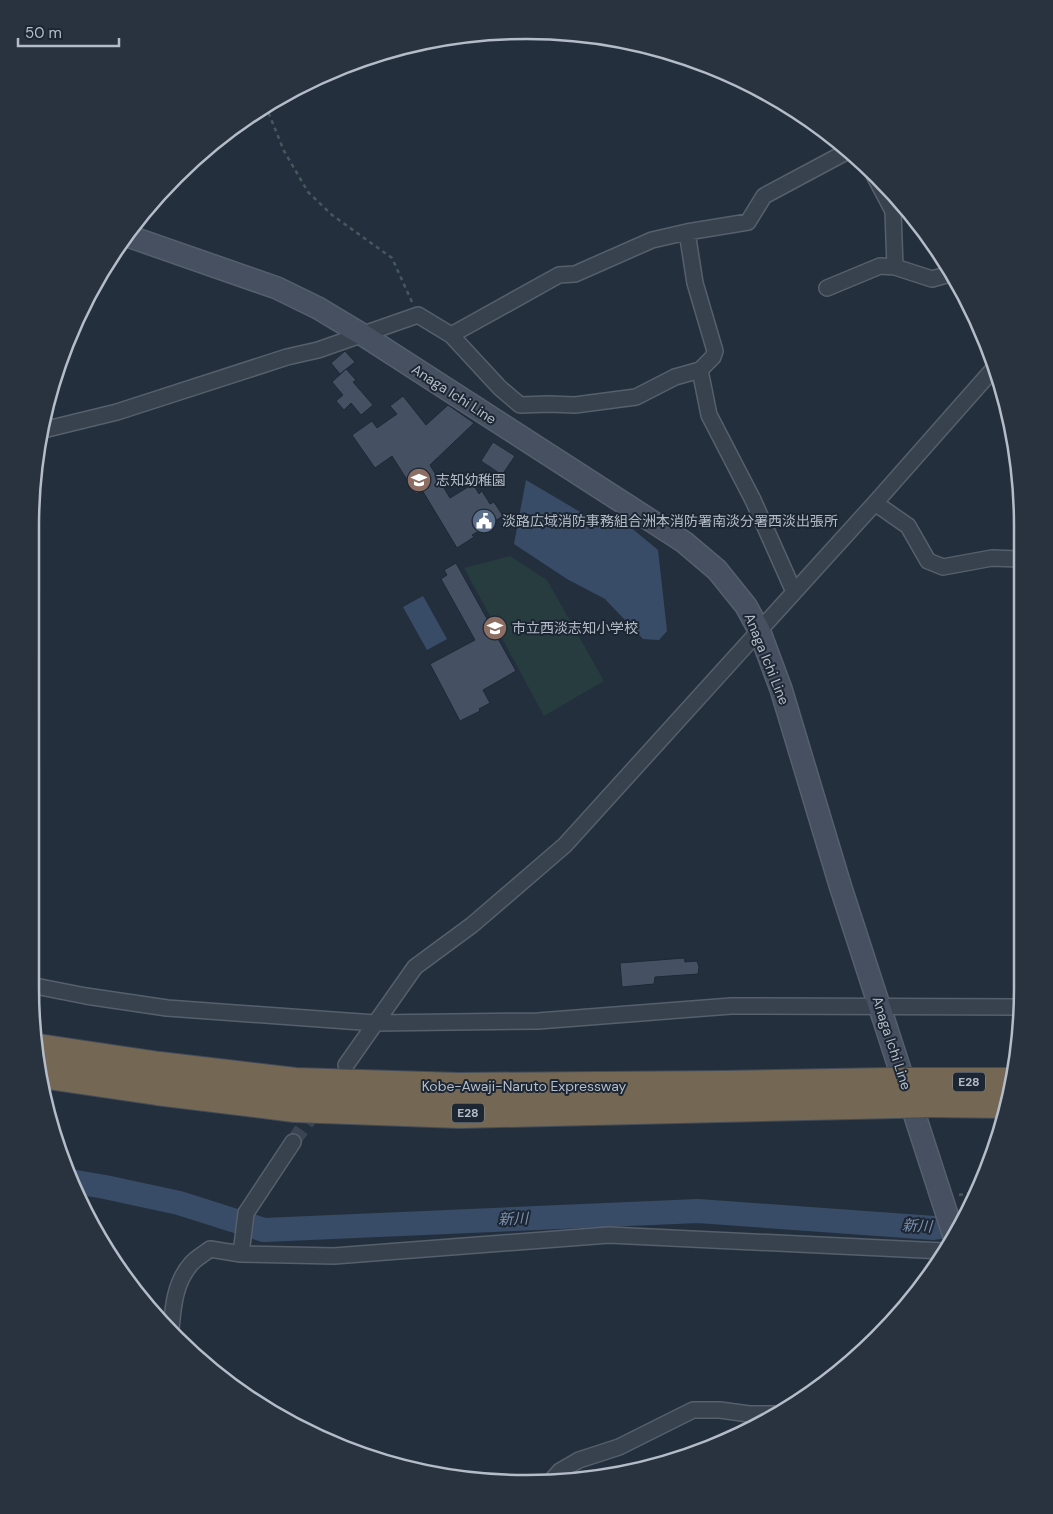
<svg xmlns="http://www.w3.org/2000/svg" width="1053" height="1514" viewBox="0 0 1053 1514" font-family="'DM Sans','Noto Sans JP',sans-serif">
<style>
.green{fill:#263c3f}
.water{fill:#394c67}
.lines{fill:none;stroke-linecap:round;stroke-linejoin:round}
.river{stroke:#394c67;stroke-width:24}
.building{fill:#455162;stroke:#1f2835}
.street-tunnel{stroke:#3a4453;stroke-width:15;stroke-dasharray:15 8;stroke-linecap:butt}
.street-casing{stroke:#565f6c;stroke-width:18}
.secondary-casing{stroke:#565f6c;stroke-width:24}
.highway-casing{stroke:#434c59;stroke-width:30}
.path{stroke:#44595c;stroke-width:2.5;stroke-dasharray:4 4;stroke-linecap:butt}
.street{stroke:#38414e;stroke-width:15}
.secondary{stroke:#465061;stroke-width:21}
.highway{stroke:#746855;stroke-width:28}
.highway-bridge-casing{stroke:#434c59;stroke-width:30;stroke-linecap:butt}
.highway-bridge{stroke:#746855;stroke-width:28}
.labels{text-anchor:middle;dominant-baseline:central;stroke-width:4;stroke-linejoin:round;paint-order:stroke}
.shield{fill:#1d2633;stroke:#878f9c;stroke-width:1}
.shield-label{font-size:12px;font-weight:bold;fill:#b4bcc9}
.street-label{font-size:14px;fill:#b4bcc9;stroke:#1d2633}
.poi-label{font-size:14px;fill:#b4bcc9;stroke:#1d2633;text-anchor:start}
.water-label{font-size:15px;font-style:italic;fill:#7c92b1;stroke:#1d2633}
.rim{fill:none;stroke:#b4bcc9;stroke-width:2.5}
</style>
<rect width="100%" height="100%" fill="#242f3e"/>
<path class="green" d="M510,556L547,580L604,681L544,716L464,568Z"/>
<path class="water" d="M526,480L587,516L629,526L658,550L667,631L659,640L643,639L605,599L567,579L514,544Z
M423,596L447,639L427,650L403,607Z"/>
<g class="lines">
<path class="river" d="M70,1181L105,1187L179,1203L264,1230L698,1211L934,1228L961,1224"/>
</g>
<path class="building" d="M345,351L355,362L340,374L331,363Z
M346,369L356,380L353,382L373,405L361,415L351,403L344,410L336,401L343,395L332,382Z
M403,396L426,425L448,405L474,423L430,465L450,498L473,484L479,494L482,491L490,504L494,502L503,516L472,535L474,537L457,548L422,490L416,494L392,456L375,468L352,435L372,421L377,428L397,414L390,406Z
M493,442L515,456L502,475L481,461Z
M456,563L516,671L483,690L490,703L479,709L480,711L460,721L430,664L475,640L441,579L447,575L444,570Z
M684,958L685,962L697,961L699,967L698,974L655,977L654,984L622,987L620,963Z"/>
<g class="lines">
<path class="street-tunnel" d="M293,1142L318,1106"/>
<g class="street-casing">
<path id="street" d="M874,175L893,211L895,267L932,279L950,274
M827,288L880,266L895,267
M451,335L559,275L575,274L652,240L687,232
M700,370L709,415L753,500L794,592
M39,431L117,412L287,357L318,350L418,315L451,335L500,388L520,405L549,404L575,405L636,397L675,377L700,370L713,357L715,351L695,283L687,232L748,222L764,196L848,151
M875,503L908,526L928,561L943,567L992,558L1019,559
M30,985L86,996L167,1008L375,1023L538,1021L731,1006L1022,1007
M346,1065L415,967L472,925L565,845L875,503L996,366
M241,1254L246,1213L293,1142
M171,1329C173,1307 175,1282 191,1264C196,1258 204,1254 210,1249L241,1254L334,1256L609,1235L944,1251
M552,1480L560,1471L579,1460L619,1447L693,1410H720L749,1414H774"/>
</g>
<g class="secondary-casing">
<path id="secondary" d="M125,235L277,288L318,308L363,335L684,542L717,570L746,606L759,630L781,689L840,885L954,1236"/>
</g>
<g class="highway-casing">
<path id="highway" d="M38,1048L159,1066L295,1082L459,1087L722,1085L889,1082
M41,1074L157,1091L295,1108L460,1114L897,1104
M927,1082H1012
M932,1103L1008,1104"/>
</g>
<path class="path" d="M267,105L269,114L284,151L308,192L332,215L392,258L412,302
M959,1195L977,1192"/>
<use href="#street" class="street"/>
<use href="#secondary" class="secondary"/>
<use href="#highway" class="highway"/>
<g class="highway-bridge-casing">
<path id="highway-bridge" d="M889,1082H927
M897,1104L932,1103"/>
</g>
<use href="#highway-bridge" class="highway-bridge"/>
</g>
<defs>
<g id="school-disc" transform="scale(1.25)"><circle r="9.5" fill="#8d6e63" stroke="#1d2633"/><path d="M0-5L7-2L0 1L-7-2ZM-4 1L0 2.5L4 1V4Q0 6-4 4Z" fill="#fff"/></g>
<g id="civic-disc" transform="scale(1.25)"><circle r="9.5" fill="#5c6f8a" stroke="#1d2633"/><path d="M-.6-6.5H3V-4.5H.6V-3L4-1V1h2V6H-6V1h2V-1L-.6-3ZM-1.2 2.5V6h2.4V2.5Z" fill="#fff"/></g>
</defs>
<g fill-rule="evenodd">
<use href="#school-disc" x="419" y="480"/>
<use href="#civic-disc" x="484" y="521"/>
<use href="#school-disc" x="495" y="628"/>
</g>
<g class="labels">
<g class="shield">
<rect x="953" y="1072.5" width="32" height="19" rx="4"/>
<rect x="452" y="1103.5" width="32" height="19" rx="4"/>
</g>
<g class="shield-label">
<text x="969" y="1082">E28</text>
<text x="468" y="1113">E28</text>
</g>
<g class="street-label">
<text transform="translate(454 394) rotate(33)">Anaga Ichi Line</text>
<text transform="translate(767 659) rotate(68)">Anaga Ichi Line</text>
<text transform="translate(892 1043) rotate(72)">Anaga Ichi Line</text>
<text x="524" y="1086">Kobe-Awaji-Naruto Expressway</text>
</g>
<g class="poi-label">
<text x="436" y="480">志知幼稚園</text>
<text x="502" y="521">淡路広域消防事務組合洲本消防署南淡分署西淡出張所</text>
<text x="512" y="628">市立西淡志知小学校</text>
</g>
<g class="water-label">
<text transform="translate(513 1219) rotate(-2)">新川</text>
<text transform="translate(917 1226) rotate(3)">新川</text>
</g>
</g>
<path d="M0 0H1053V1514H0ZM526 39H527A487 487 0 0 1 1014 526V988A487 487 0 0 1 527 1475H526A487 487 0 0 1 39 988V526A487 487 0 0 1 526 39Z" fill="#29323f" fill-rule="evenodd"/>
<path class="rim" d="M526 39H527A487 487 0 0 1 1014 526V988A487 487 0 0 1 527 1475H526A487 487 0 0 1 39 988V526A487 487 0 0 1 526 39Z"/>
<path d="M18 38v8h101v-8" fill="none" stroke="#b4bcc9" stroke-width="2.5"/>
<text x="25" y="38" font-size="15" fill="#b4bcc9" stroke="#1d2633" stroke-width="4" paint-order="stroke">50 m</text>
</svg>
